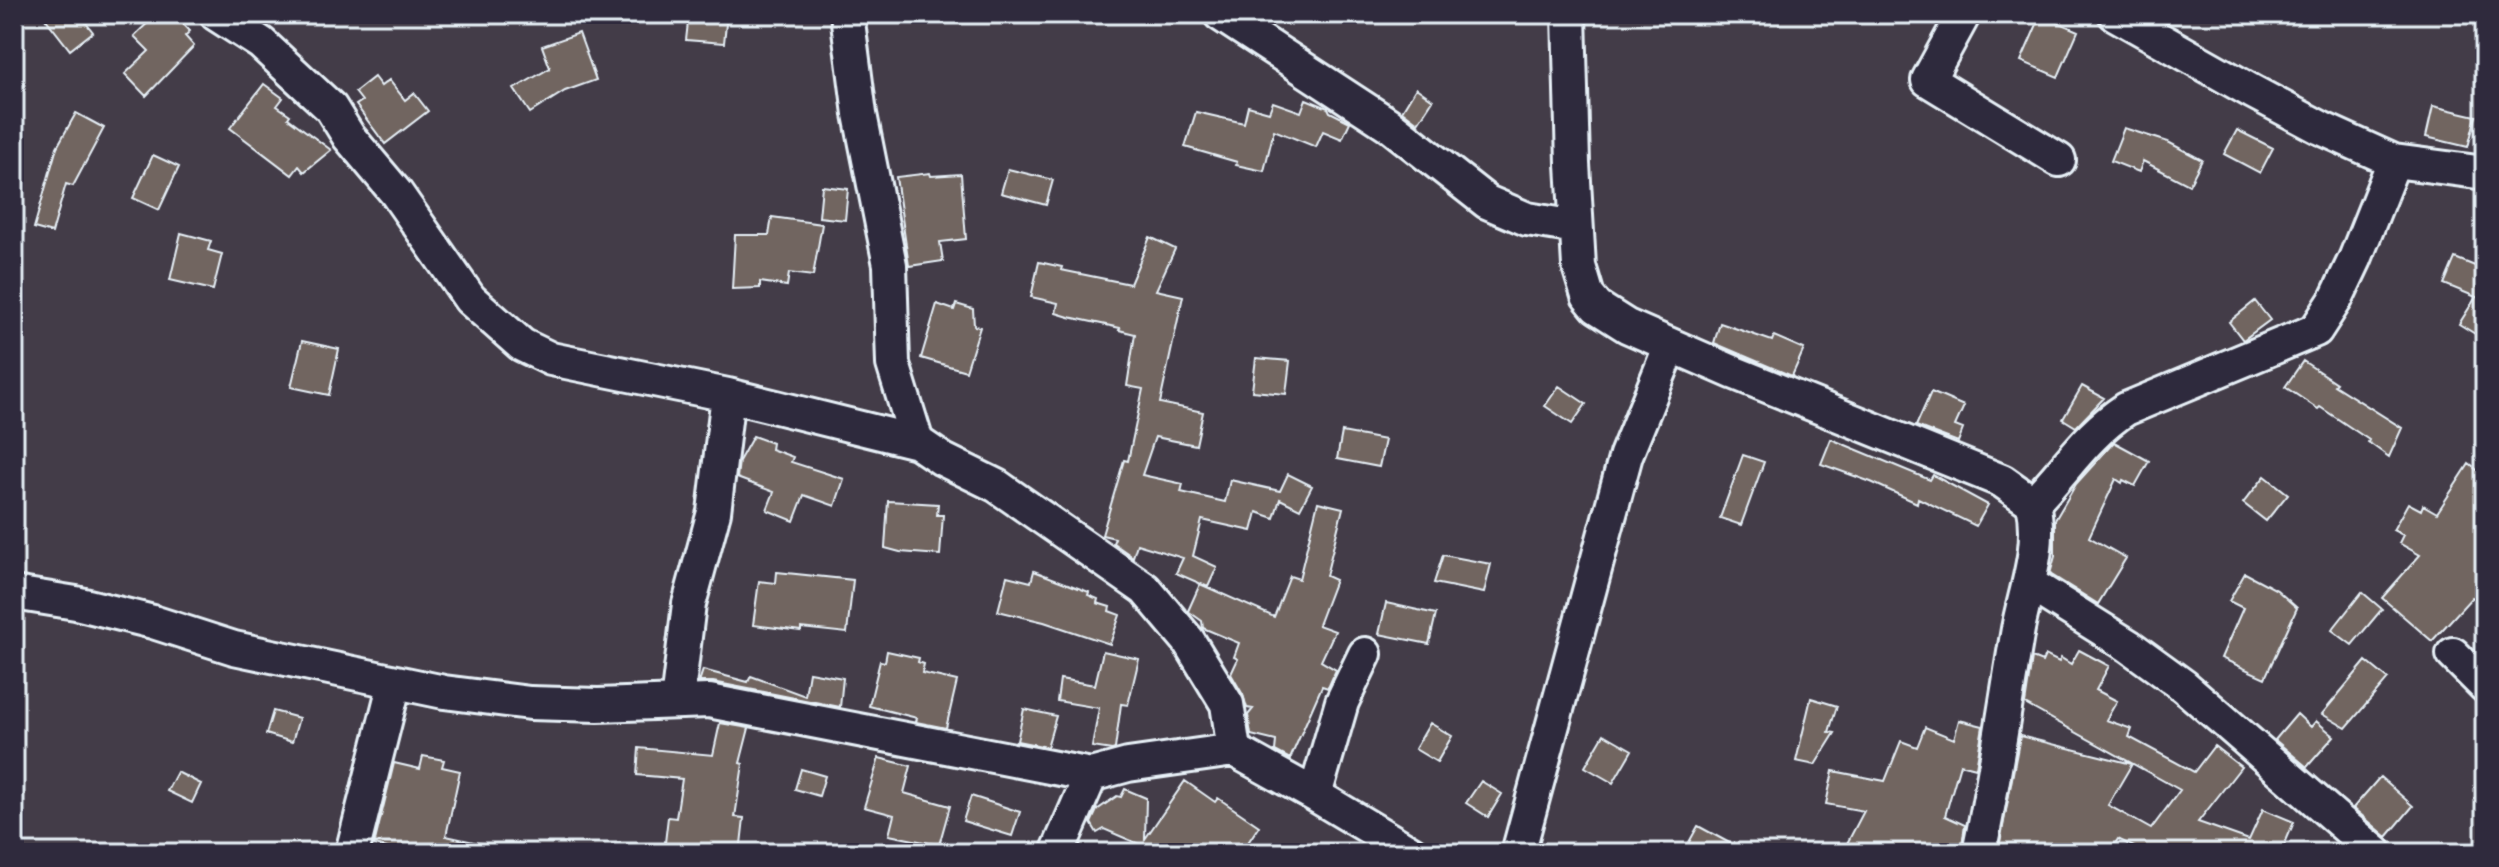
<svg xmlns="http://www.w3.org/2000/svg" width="2499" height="867" viewBox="0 0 2499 867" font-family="'Comic Neue',sans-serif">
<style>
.building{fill:#716560;stroke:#e8f1f8;stroke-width:2}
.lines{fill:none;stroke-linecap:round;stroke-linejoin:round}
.minor-casing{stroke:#e8f1f8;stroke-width:38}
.minor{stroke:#2f2a3d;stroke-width:32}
</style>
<rect width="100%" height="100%" fill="#433c48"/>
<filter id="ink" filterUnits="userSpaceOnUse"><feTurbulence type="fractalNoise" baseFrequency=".0125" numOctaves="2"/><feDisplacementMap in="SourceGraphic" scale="16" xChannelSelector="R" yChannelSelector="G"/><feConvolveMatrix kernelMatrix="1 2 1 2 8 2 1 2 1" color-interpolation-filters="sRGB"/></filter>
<g filter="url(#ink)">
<path class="building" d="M42,14H79L93,32L70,50Z
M157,14H174L190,31L185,36L194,46L146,96L125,74L149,51L134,36Z
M689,14H727L724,43L686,40Z
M2041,15L2078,31L2058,77L2021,61Z
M579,33L596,80L565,91L530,113L514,89L550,68L542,46Z
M374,77L381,86L389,80L405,100L414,93L428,111L385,144L356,105L362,101L355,92Z
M264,84L283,98L277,106L290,115L288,118L331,150L304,172L299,166L292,175L230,128Z
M1416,88L1433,100L1418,123L1402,111Z
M1306,99L1328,108L1330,112L1350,122L1342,139L1323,131L1316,147L1274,130L1264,171L1236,165L1237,162L1185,147L1196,112L1244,123L1248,106L1269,112L1273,102L1301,112Z
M2433,106L2476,116L2468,147L2426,137Z
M76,113L104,128L73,186L66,184L52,233L34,228L57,147Z
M2124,128L2168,142L2202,160L2189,185L2143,161L2139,172L2111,161Z
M2237,130L2273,148L2260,173L2224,154Z
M153,155L179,167L159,210L133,198Z
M1008,169L1053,180L1046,205L1001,193Z
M930,173L931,176L961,174L966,239L940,242L943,261L909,266L896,177Z
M822,186L848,189L845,220L819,217Z
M772,217L822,224L813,276L789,273L787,286L760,282V288L732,289L735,235H769Z
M181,233L211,241L208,250L222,254L213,290L170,280Z
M1150,237L1175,249L1156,290L1183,296L1160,403L1203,412L1196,445L1155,437L1142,475L1183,484L1181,492L1225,502L1230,480L1280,491L1288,474L1312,486L1300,509L1280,499L1274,518L1257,512L1252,531L1202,520L1193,556L1217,567L1208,587L1176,573L1183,558L1137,544L1133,557L1113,543L1115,538L1102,535L1124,460L1128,461L1143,389L1127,386L1135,334L1119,330L1120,328L1069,317L1056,313L1058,303L1031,297L1039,262L1062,267L1061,270L1130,284Z
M2455,258L2485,270V340L2459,324L2476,297L2444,284Z
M2255,301L2270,320L2243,340L2229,322Z
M937,304L954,310L956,304L973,309L974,326L980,327L966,371L921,358Z
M1720,323L1772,341L1774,336L1804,349L1792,376L1714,343Z
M302,341L339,349L329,395L291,387Z
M1256,358L1290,361L1286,394L1252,391Z
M2303,361L2336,383L2334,385L2402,428L2389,457L2368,442L2369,440L2320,407L2318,409L2285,387Z
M1559,386L1586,404L1572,424L1545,406Z
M2082,386L2104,398L2076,427L2063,419Z
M1931,392L1964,406L1955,426L1963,429L1958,442L1916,426Z
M1342,432L1385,440L1379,467L1337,459Z
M753,436L772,443L771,449L793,457L791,462L844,479L835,506L804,495L794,521L767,510L774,492L737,478L739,461Z
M1831,439L1930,480L1933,475L1988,505L1976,526L1918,498L1917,503L1871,482L1821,464Z
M2114,442L2149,461L2135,486L2123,480L2122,483L2116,479L2089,537L2126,558L2098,604L2050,574L2055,556V520L2076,484Z
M1743,455L1764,462L1741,525L1720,518Z
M2469,464L2485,476V605L2472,597L2432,641L2382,598L2420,555L2399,543L2403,535L2393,530L2408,503L2421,510L2423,505L2437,513Z
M2265,476L2288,494L2266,521L2243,503Z
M888,501L938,504L937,515H943L940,555L900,552L885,548Z
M1318,502L1343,508L1326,576L1335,580L1318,625L1335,631L1321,661L1336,670L1328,688L1322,686L1290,759L1275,751L1276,741L1251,735L1248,715L1253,709L1247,708L1243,695L1231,674L1238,659L1234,657L1239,643L1203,628L1202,621L1188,611L1200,584L1274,617L1290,576L1299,579Z
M1443,555L1491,564L1484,593L1434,583Z
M1034,571L1089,592L1088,595L1098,599L1097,603L1110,607L1109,611L1120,615L1110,644L1044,622L998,611L1007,576L1031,582Z
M777,572L853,580L847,633L801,628V631L753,625L759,581L776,583Z
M2245,573L2277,590L2297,608L2265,678L2221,658L2243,608L2229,601Z
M2362,592L2382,609L2352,645L2332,630Z
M1386,603L1436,614L1429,644L1379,634Z
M2079,650L2109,666L2096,690L2117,701L2106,720L2132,729L2129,737L2194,772L2214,746L2241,767L2198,822L2249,840L2263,809L2294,822L2281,853H2146L2118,839L2109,853H1998L2020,736L2132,764L2108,805L2151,829L2180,790L2025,704L2032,658L2042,662L2045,655L2059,662L2061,658L2071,664Z
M887,651L919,658L918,662L924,664L922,673L957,681L946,728L916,722L917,718L869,706L880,661L885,662Z
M1103,651L1139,659L1128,705L1121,704L1115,749L1112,750L1092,747L1099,708L1057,701L1060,679L1095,685Z
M2366,661L2388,679L2346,728L2322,714Z
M703,670L748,682L751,676L805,696L809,672L843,678L840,707L713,682H699Z
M1811,698L1837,706L1829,732L1835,733L1815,765L1796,761Z
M1024,709L1056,716L1047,747L1017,741Z
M273,711L299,718L292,742L266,734Z
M2297,714L2311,727L2316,721L2334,736L2307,767L2275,740Z
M1959,720L1983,726L1976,768L1960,764L1945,816L1965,825L1961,853H1842L1864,811L1826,804L1833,771L1885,781L1901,741L1917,747L1925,727L1954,739Z
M720,723L749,728L740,763L743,764L735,817L744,818L740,853L664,851L668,817L676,818L682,779L637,775L639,748L713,755Z
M1430,723L1452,736L1437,762L1415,749Z
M1604,734L1632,750L1613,783L1585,767Z
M423,756L444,760L442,767L460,771L446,836L483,844V853H410L374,845L394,763L420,769Z
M879,758L911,766L904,793L950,806L939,845L889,835L894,815L864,807Z
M801,769L825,776L819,796L795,789Z
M177,772L201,784L192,803L167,791Z
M2380,777L2413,806L2387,837L2353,808Z
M1185,781L1215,802L1218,798L1259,826L1241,853H1135L1141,845L1104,829L1097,833L1091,823L1097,810L1117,796L1121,797L1125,789L1146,798L1145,839Z
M1481,781L1502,794L1488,817L1466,803Z
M971,796L1020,812L1012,836L963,821Z
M1698,826L1748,853H1683Z"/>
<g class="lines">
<g class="minor-casing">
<path id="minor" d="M216,14L261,43L331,108L349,137L397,194L470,299L522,345L551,359L728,395L917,442L942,459L997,486L1145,589L1188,640L1227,704L1234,750
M847,14L860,114L890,265L893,364L917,442
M1220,14L1388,124L1487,202L1527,219L1576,227
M1569,14L1573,164L1579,266L1588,296L1597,307L1627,326L1735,373L2002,481L2033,503C2043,546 2026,588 2018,629C2005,704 1995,779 1979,853
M1964,14L1928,80L2059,160
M2115,14L2253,92L2321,128L2394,161L2485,173
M2033,503C2067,469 2085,436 2126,409L2316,330L2336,299L2355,259L2394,161
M2030,584L2129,646L2184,686L2376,853
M14,593L76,603L153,622L234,648L444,692L530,703L598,705L709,701L1091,775L1128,765L1234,750L1315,795L1412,853
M2453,654L2485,686
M677,702L689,604L714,512L728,395
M1315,795L1342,702L1365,654
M352,853L395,682
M1057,853L1091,775
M1518,853L1626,455L1671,345"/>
</g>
<use href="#minor" class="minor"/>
</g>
</g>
<rect width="2499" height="867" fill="none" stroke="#2f2a3d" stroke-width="48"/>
<rect x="24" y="24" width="2451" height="819" fill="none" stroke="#e8f1f8" stroke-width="3" filter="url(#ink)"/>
</svg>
